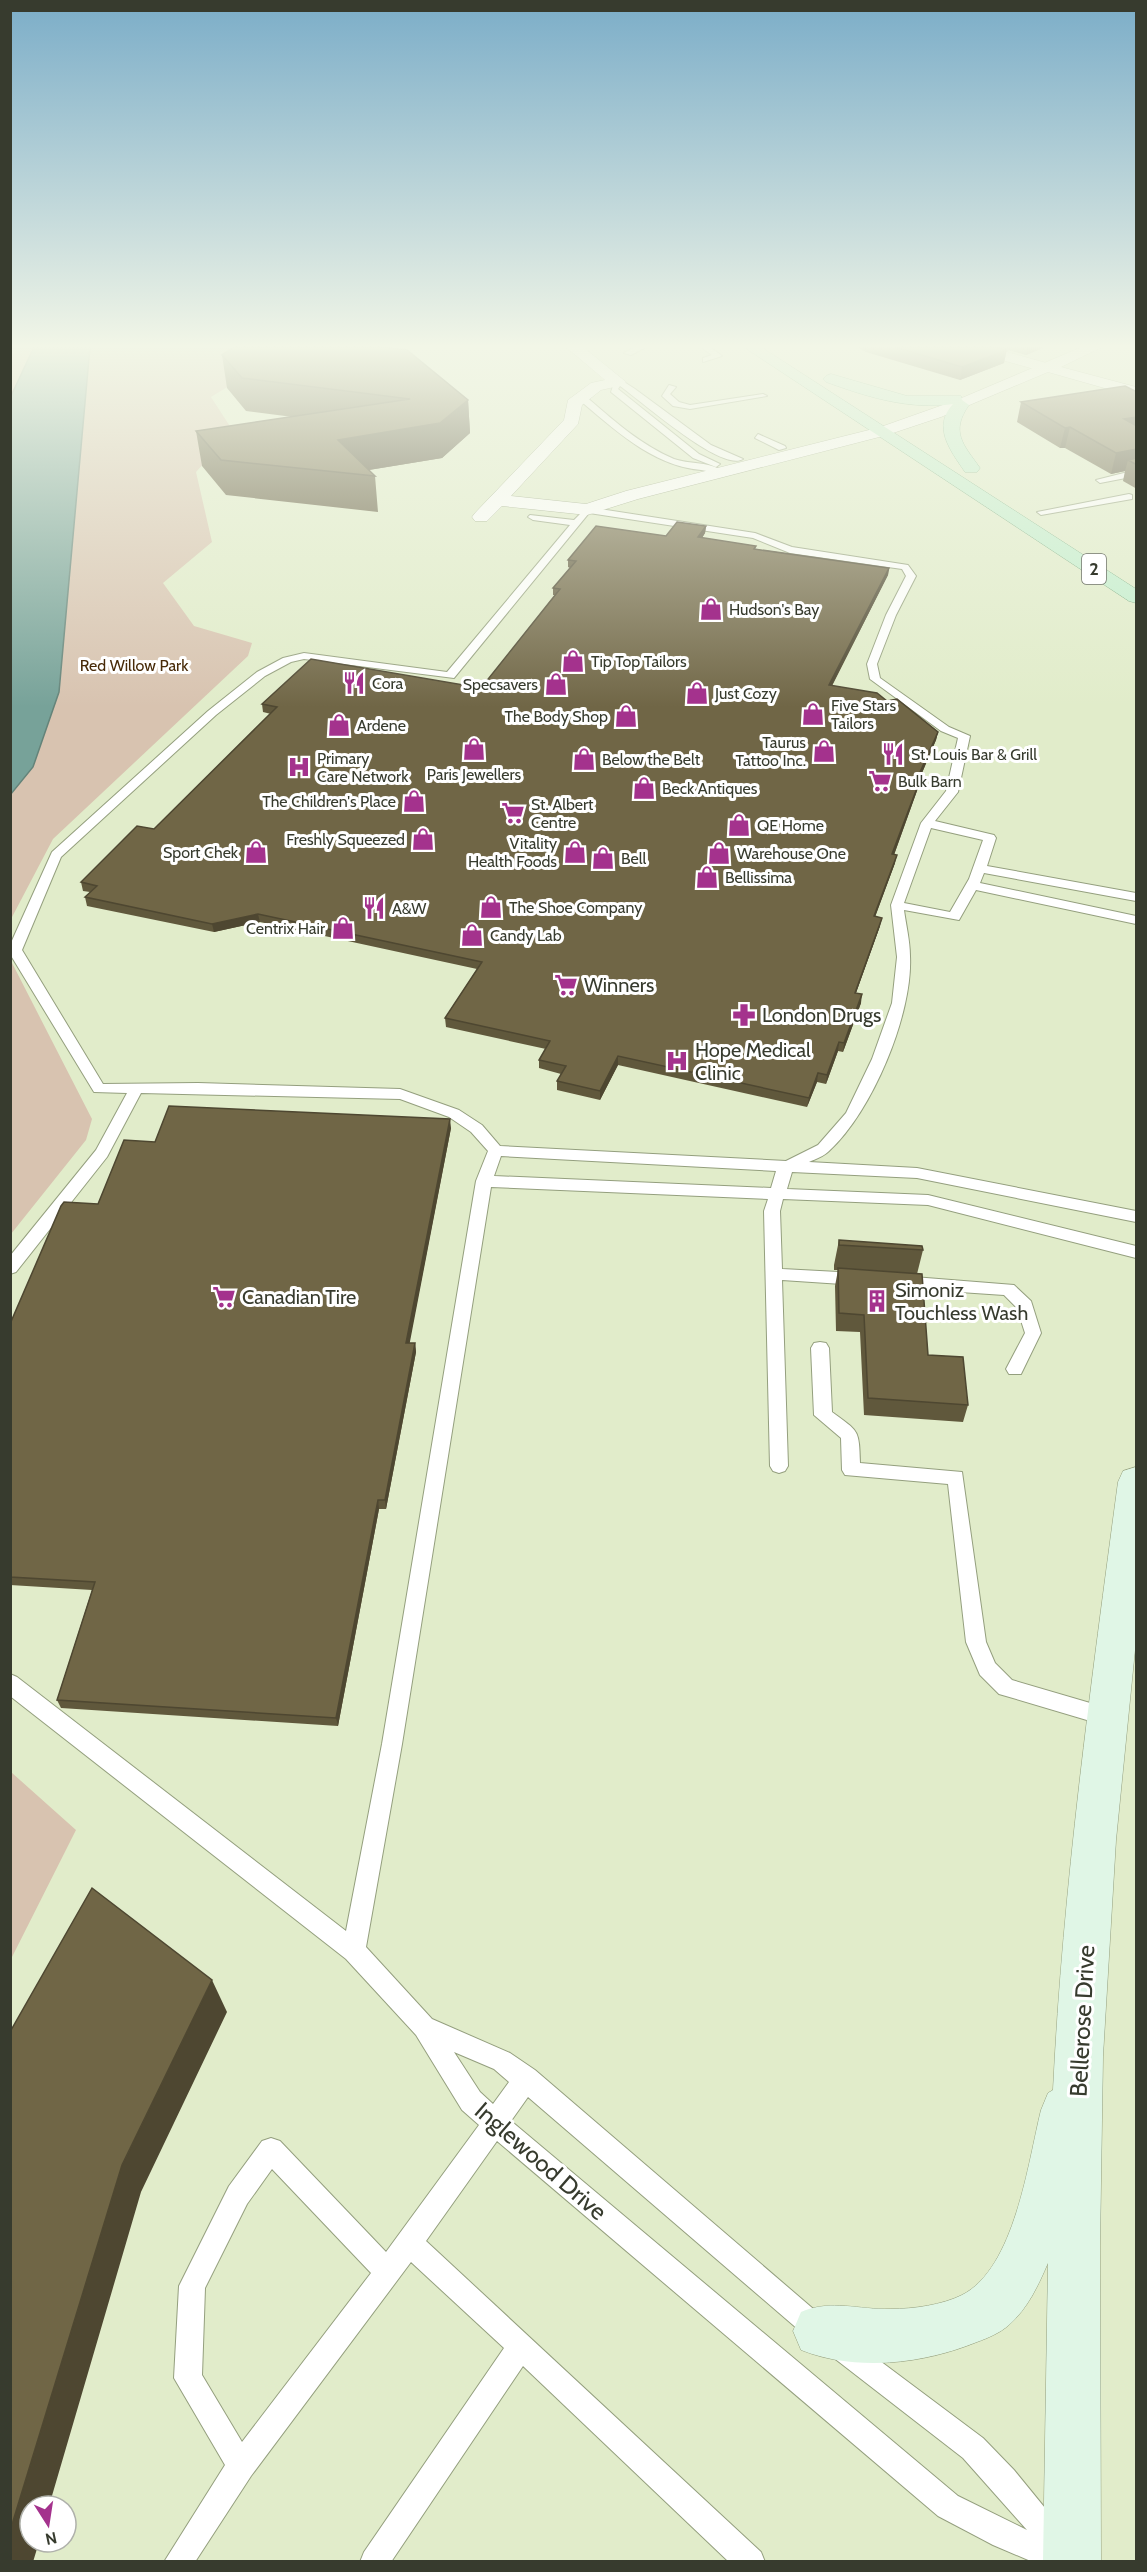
<svg xmlns="http://www.w3.org/2000/svg" width="1147" height="2572" viewBox="0 0 1147 2572" font-family="Cabin,sans-serif">
<style>
.green{fill:#d8c3b0}
.water{fill:#77a299;stroke:#648379;stroke-width:1.5}
.lines{fill:none;stroke-linecap:round;stroke-linejoin:round}
.service-casing{stroke:#949f7e;stroke-width:2}
.minor-casing{stroke:#949f7e;stroke-width:1}
.tertiary-casing{stroke:#949f7e;stroke-width:1}
.secondary-casing{stroke:#949f7e;stroke-width:1}
.primary-casing{stroke:#77a87f;stroke-width:1}
.service{fill:#fff;fill-rule:evenodd}
.minor{fill:#fff;fill-rule:evenodd}
.tertiary{fill:#fff;fill-rule:evenodd}
.secondary{fill:#e0f6e6;fill-rule:evenodd}
.primary{fill:#c2eecd;fill-rule:evenodd}
.wall{fill:#60583c}
.shaded-wall{fill:#4e4731}
.building{fill:#706646;stroke:#4e4731;stroke-width:1.5}
.labels{text-anchor:middle;dominant-baseline:central;stroke-width:6;stroke-linejoin:round;paint-order:stroke}
.far-poi-label{font-size:16px;fill:#373b2e;stroke:#fff;text-anchor:start}
.far-park-label{font-size:16px;fill:#472a08;stroke:#fff}
.shield{fill:#fff;stroke:#73766d;stroke-width:1.5}
.shield-label{font-size:18px;font-weight:bold;fill:#373b2e}
.poi-label{font-size:20px;fill:#373b2e;stroke:#fff;text-anchor:start}
.near-street-label{font-size:24px;fill:#373b2e;stroke:#fff}
</style>
<rect width="100%" height="100%" fill="#e1ecca"/>
<path class="green" d="M11,347H34L11,396Z
M90,347H292L211,397L233,431L196,472L212,542L163,583L194,626L252,643L248,656L53,839L11,919V794L33,767L59,692Z
M11,961L92,1119L86,1140L11,1234Z
M11,1772L76,1830L11,1959Z"/>
<path class="water" d="M34,347H90L59,692L33,767L11,794V396Z"/>
<g class="lines">
<g class="service-casing">
<path id="service" d="M635,347H646L631,355L624,353Z
M701,347H710L722,356L703,362V358L712,355Z
M615,380H621L635,389L711,445L743,459C722,473 640,400 620,386L618,389L699,454L720,464L716,467L693,458L611,392Z
M669,385L676,387L670,394L679,402L690,405L763,394L767,396L690,409L673,406L662,396Z
M577,394H583C612,419 639,444 674,459C688,464 708,462 719,469C714,473 708,471 701,470C652,466 613,428 577,398Z
M758,434L785,446L786,448L779,450L755,438Z
M1136,470V476L1100,483L1096,480Z
M1129,494L1132,495V499L1041,515L1037,512Z
M587,507L755,533L792,547L908,565L916,576L896,615L877,664L880,678L949,727L970,736L958,792L935,821L994,835L996,838L987,866L1136,893V901L984,873L980,883L1136,916V924L976,890L959,920L904,910C906,925 910,941 910,956C913,1014 872,1112 829,1151C824,1156 816,1159 809,1162L917,1168L1136,1211V1222L917,1178L792,1172L787,1189L928,1195L1136,1246V1258L928,1205L783,1199L780,1211L782,1269L857,1273L865,1279L857,1285L782,1280L788,1466L785,1471L779,1473L773,1471L770,1466L764,1211L768,1199L491,1187L402,1744L366,1947L432,2019L510,2053L535,2070L825,2319L829,2328L825,2337L816,2341L807,2337L528,2097L511,2121L958,2496L1027,2530L963,2458L834,2358L830,2349L834,2340L843,2336L852,2340L983,2438L1014,2470L1067,2535L1076,2562H1033L993,2545L938,2516L497,2141L426,2241L761,2552L765,2562H729L523,2366L391,2562H360L364,2552L504,2348L411,2262L251,2476L195,2562H164L225,2465L174,2378L179,2286L229,2186L262,2141L271,2138L280,2141L386,2252L479,2125L462,2110L416,2035L346,1959L10,1696V1674L17,1677L346,1931L382,1744L476,1181L488,1151L471,1132L449,1117L400,1099L141,1093L107,1157L16,1272L10,1274V1256L96,1150L127,1093L94,1092L10,954V945L52,852L208,711L257,672L283,658L304,653L447,672L570,525L533,520L528,517L530,515L574,520ZM589,513L753,538L790,553L902,569L906,576L886,615L867,664L870,679L941,731L958,738L946,791L921,823L891,905L897,957L892,1003L872,1059L846,1113L818,1145L786,1161L500,1146L482,1125L459,1110L400,1089L198,1083L103,1084L22,950L61,857L216,715L265,676L291,662L304,659L454,678ZM931,828L983,840L969,879L950,912L904,903ZM501,1156L776,1171L771,1188L494,1176ZM454,2052L494,2069L509,2082L493,2104L480,2092ZM272,2169L371,2273L242,2442L202,2375L205,2288L247,2204Z
M901,1276L1014,1285L1031,1301L1041,1333L1021,1374H1009L1006,1369L1025,1333L1017,1308L1004,1295L901,1288L893,1282Z
M820,1342L826,1343L829,1348L832,1412C859,1432 859,1429 860,1463L962,1472L986,1642L995,1663L1012,1680L1114,1710L1117,1717L1114,1724L1107,1726L1006,1696L999,1694L980,1675L966,1642L948,1484L845,1475L842,1470L841,1438L814,1415L811,1348L814,1343Z"/>
</g>
<g class="minor-casing">
<path id="minor" d="M566,347H583L626,382L623,385L601,390L582,405L578,424L511,496L586,504L626,491L881,427L889,432L887,435L638,499L587,515L502,506L487,521H475L472,517L475,513L564,420L568,400L591,383L605,380Z
M964,347H989L1050,364L1053,367L1045,372L966,350Z"/>
</g>
<g class="tertiary-casing">
<path id="tertiary" d="M1082,347H1102L1061,367L1136,387V397L1048,372L941,417L881,437L873,432L875,429L957,400Z"/>
</g>
<g class="secondary-casing">
<path id="secondary" d="M1136,1467V1640L1116,1840L1103,2056L1100,2245L1101,2562H1043L1048,2263C1038,2286 1028,2308 1009,2325C1000,2333 988,2338 977,2342C923,2364 856,2372 801,2350L793,2331L801,2312C832,2299 858,2310 891,2309C913,2309 942,2305 962,2295C1015,2268 1028,2162 1041,2110L1048,2093L1053,2090C1063,1886 1091,1684 1118,1482L1123,1471Z"/>
</g>
<g class="primary-casing">
<path id="primary" d="M744,347H761L1136,589V603L1129,601Z
M831,374L907,396H961L962,400L969,405C950,432 963,444 980,468L977,472H965C950,450 932,427 953,404C908,410 868,397 826,382L823,379L826,376Z"/>
</g>
<use href="#service" class="service"/>
<use href="#minor" class="minor"/>
<use href="#tertiary" class="tertiary"/>
<use href="#secondary" class="secondary"/>
<use href="#primary" class="primary"/>
</g>
<path class="wall" d="M858,347H996L1004,363L960,380L866,352Z
M998,347H1045L1026,355Z
M222,355L468,400L470,433L442,458L369,470L375,476L378,512L226,495L202,466L196,431L293,417L246,411L227,388Z
M1137,392V489L1123,481L1125,471L1111,474L1065,448H1060L1017,422L1021,402Z
M706,526L705,533L702,538L756,549L889,568L888,575L832,686L887,701L938,732L936,740L919,780L918,788L894,855L895,863L875,917L880,926L856,993L861,1003L843,1052L838,1051L826,1084L817,1082L807,1107L618,1065L600,1100L557,1090V1081L561,1074L539,1068V1060L546,1049L446,1027L445,1018L477,969L260,922L214,932L87,906L85,897L90,892L83,891L81,882L154,829L271,714L263,712L262,704L481,688L555,595H553V588L570,568L568,567V560Z
M451,1128L409,1343H415L416,1352L386,1509H379L338,1726L61,1708L57,1700L92,1590L10,1585V1324L98,1204L155,1142Z
M839,1240L923,1250L917,1274L928,1355L968,1405L963,1422L864,1415L860,1332L836,1331L835,1286L838,1270H834V1265Z"/>
<path class="shaded-wall" d="M1027,347H1045L1026,355Z
M1007,350L1004,363L960,380L962,367Z
M468,400L470,433L442,458L350,473L338,440Z
M1137,417V436L1124,419Z
M1070,427L1065,448H1060L1065,428Z
M1137,449V465L1128,460L1125,471L1111,474L1116,453Z
M706,526L705,533L698,544V537Z
M889,568L888,575L828,693L829,685Z
M938,732L936,740L916,787L917,779Z
M920,780L918,788L891,863L892,854Z
M897,855L895,863L872,925L874,916Z
M258,914L260,922L214,932L212,924Z
M882,918L880,926L853,1001L855,993Z
M862,994L861,1003L843,1052L844,1043Z
M839,1042L838,1051L826,1084L827,1075Z
M618,1056V1065L600,1100V1091Z
M818,1073L817,1082L807,1107L809,1098Z
M450,1119L451,1128L408,1352L406,1343Z
M415,1343L416,1352L386,1509L385,1500Z
M378,1500L379,1509L338,1726L336,1718Z
M212,1980L227,2012L141,2192L49,2506H30V2542H39L33,2562H10V2531L122,2165Z"/>
<path class="building" d="M234,347H384L407,350L468,400L440,423L338,440L375,476L221,460L196,431L410,399L242,378L222,355Z
M895,347H996L1007,350L962,367Z
M1125,386L1137,392V417L1124,419L1137,426V449L1116,453L1070,427L1065,428L1021,402Z
M1137,458V465L1128,460Z
M677,522L706,526L698,537L756,546L754,549L889,568L829,685L877,693L887,701L897,699L938,732L917,779L920,780L892,854L897,855L874,916L882,918L855,993L862,994L844,1043L839,1042L827,1075L818,1073L809,1098L618,1056L600,1091L557,1081L566,1066L539,1060L550,1041L445,1018L482,962L258,914L212,924L85,897L97,886L81,882L137,826L154,829L277,707L262,704L311,659L481,688L560,589L553,588L576,561L568,560L596,526L666,536Z
M169,1106L450,1119L406,1343H415L385,1500H378L336,1718L57,1700L95,1582L10,1577V1324L61,1206L64,1202L98,1204L124,1140L155,1142Z
M839,1240L922,1246L923,1250L839,1245Z
M838,1268L922,1274L928,1355L963,1357L968,1405L868,1398L864,1315L839,1313Z
M92,1888L212,1980L122,2165L10,2531V2032Z"/>
<linearGradient id="sky" x2="0" y2="1"><stop stop-color="#7badc8"/><stop offset="0.49" stop-color="#f2f6e7"/><stop offset="1" stop-color="#f2f6e7" stop-opacity="0"/></linearGradient>
<rect width="1147" height="707" fill="url(#sky)"/>
<defs>
<g id="shop-bare" transform="scale(1.8)"><path d="M-5-2.5h2.3a2.7 3.5 0 0 1 5.4 0H5L5.5 6h-11ZM-1.5-2.5h3a1.5 2.3 0 0 0-3 0Z" fill="#a4328d" stroke="#fff" stroke-width="2.5" paint-order="stroke"/></g>
<g id="restaurant-bare" transform="scale(1.8)"><path d="M-5-6h1v4h1v-4h1v4h1v-4h1v5L-1.5 .5V6h-2V.5L-5-1ZM5-6V6H3V1.5H1.5Q1.5-4 5-6Z" fill="#a4328d" stroke="#fff" stroke-width="2.5" paint-order="stroke"/></g>
<g id="hospital-bare" transform="scale(1.8)"><path d="M-5-5h3v3.5h4V-5h3V5h-3V1.5h-4V5h-3Z" fill="#a4328d" stroke="#fff" stroke-width="2.5" paint-order="stroke"/></g>
<g id="supermarket-bare" transform="scale(1.8)"><path d="M-6-5.5h2.5l.6 2H6L4.5 2H-2.5L-4.4-4H-6ZM-1.5 3.2a1.3 1.3 0 1 0 .1 0ZM3 3.2a1.3 1.3 0 1 0 .1 0Z" fill="#a4328d" stroke="#fff" stroke-width="2.5" paint-order="stroke"/></g>
<g id="pharmacy-bare" transform="scale(1.8)"><path d="M-2-6h4v4h4v4h-4v4h-4v-4h-4v-4h4Z" fill="#a4328d" stroke="#fff" stroke-width="2.5" paint-order="stroke"/></g>
<g id="building-bare" transform="scale(1.8)"><path d="M-4-6H4V6H1V3H-1V6H-4ZM-2.5-4.3h1.7v1.8h-1.7ZM.8-4.3h1.7v1.8H.8ZM-2.5-1h1.7V.8h-1.7ZM.8-1h1.7V.8H.8Z" fill="#a4328d" stroke="#fff" stroke-width="2.5" paint-order="stroke"/></g>
</defs>
<g fill-rule="evenodd">
<use href="#shop-bare" x="711" y="609"/>
<use href="#shop-bare" x="573" y="661"/>
<use href="#restaurant-bare" x="354" y="683"/>
<use href="#shop-bare" x="556" y="684"/>
<use href="#shop-bare" x="697" y="693"/>
<use href="#shop-bare" x="813" y="714"/>
<use href="#shop-bare" x="626" y="716"/>
<use href="#shop-bare" x="339" y="725"/>
<use href="#shop-bare" x="474" y="749"/>
<use href="#shop-bare" x="824" y="751"/>
<use href="#restaurant-bare" x="893" y="754"/>
<use href="#shop-bare" x="584" y="759"/>
<use href="#hospital-bare" x="299" y="767"/>
<use href="#supermarket-bare" x="880" y="781"/>
<use href="#shop-bare" x="644" y="788"/>
<use href="#shop-bare" x="414" y="801"/>
<use href="#supermarket-bare" x="513" y="813"/>
<use href="#shop-bare" x="739" y="825"/>
<use href="#shop-bare" x="423" y="839"/>
<use href="#shop-bare" x="256" y="852"/>
<use href="#shop-bare" x="575" y="852"/>
<use href="#shop-bare" x="719" y="853"/>
<use href="#shop-bare" x="603" y="858"/>
<use href="#shop-bare" x="707" y="877"/>
<use href="#shop-bare" x="491" y="907"/>
<use href="#restaurant-bare" x="374" y="908"/>
<use href="#shop-bare" x="343" y="928"/>
<use href="#shop-bare" x="472" y="935"/>
<use href="#supermarket-bare" x="566" y="985"/>
<use href="#pharmacy-bare" x="744" y="1015"/>
<use href="#hospital-bare" x="677" y="1061"/>
<use href="#supermarket-bare" x="224" y="1297"/>
<use href="#building-bare" x="877" y="1301"/>
</g>
<g class="labels">
<g class="far-poi-label">
<text x="729" y="609">Hudson's Bay</text>
<text x="591" y="661">Tip Top Tailors</text>
<text x="372" y="683">Cora</text>
<text x="538" y="684" text-anchor="end">Specsavers</text>
<text x="715" y="693">Just Cozy</text>
<text x="831" y="705">Five Stars<tspan x="831" dy="18">Tailors</tspan></text>
<text x="608" y="716" text-anchor="end">The Body Shop</text>
<text x="357" y="725">Ardene</text>
<text x="806" y="742" text-anchor="end">Taurus<tspan x="806" dy="18">Tattoo Inc.</tspan></text>
<text x="911" y="754">St. Louis Bar &amp; Grill</text>
<text x="317" y="758">Primary<tspan x="317" dy="18">Care Network</tspan></text>
<text x="602" y="759">Below the Belt</text>
<text x="474" y="774" text-anchor="middle">Paris Jewellers</text>
<text x="898" y="781">Bulk Barn</text>
<text x="662" y="788">Beck Antiques</text>
<text x="396" y="801" text-anchor="end">The Children's Place</text>
<text x="531" y="804">St. Albert<tspan x="531" dy="18">Centre</tspan></text>
<text x="757" y="825">QE Home</text>
<text x="405" y="839" text-anchor="end">Freshly Squeezed</text>
<text x="557" y="843" text-anchor="end">Vitality<tspan x="557" dy="18">Health Foods</tspan></text>
<text x="238" y="852" text-anchor="end">Sport Chek</text>
<text x="737" y="853">Warehouse One</text>
<text x="621" y="858">Bell</text>
<text x="725" y="877">Bellissima</text>
<text x="509" y="907">The Shoe Company</text>
<text x="392" y="908">A&amp;W</text>
<text x="325" y="928" text-anchor="end">Centrix Hair</text>
<text x="490" y="935">Candy Lab</text>
</g>
<g class="far-park-label">
<text x="134" y="665">Red Willow Park</text>
</g>
<rect class="shield" x="1082" y="554" width="24" height="30" rx="4.5"/>
<g class="shield-label">
<text x="1094" y="569">2</text>
</g>
<g class="poi-label">
<text x="584" y="985">Winners</text>
<text x="762" y="1015">London Drugs</text>
<text x="695" y="1050">Hope Medical<tspan x="695" dy="23">Clinic</tspan></text>
<text x="895" y="1290">Simoniz<tspan x="895" dy="23">Touchless Wash</tspan></text>
<text x="242" y="1297">Canadian Tire</text>
</g>
<g class="near-street-label">
<text transform="translate(1082 2021) rotate(-87)">Bellerose Drive</text>
<text transform="translate(541 2161) rotate(41)">Inglewood Drive</text>
</g>
</g>
<rect width="1147" height="2572" fill="none" stroke="#373b2e" stroke-width="24"/>
<g transform="translate(48 2524) rotate(168)"><circle r="28" fill="#ffffff" stroke="#afb1ab" stroke-width="1.5"/>
<path d="M0-4.5L10 22L0 15L-10 22Z" fill="#a4328d"/>
<text y="-9" font-size="16" font-weight="bold" text-anchor="middle" fill="#373b2e">N</text>
</g>
</svg>
